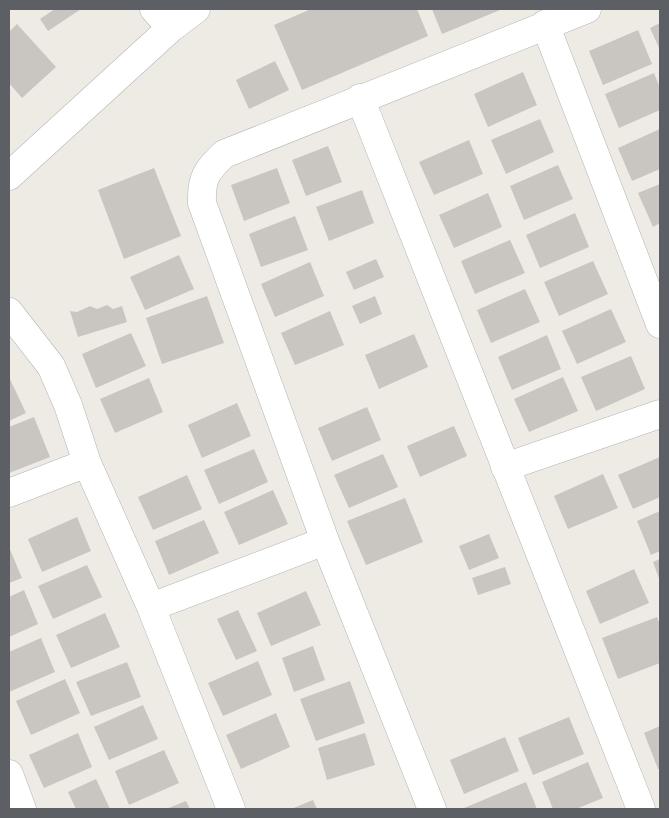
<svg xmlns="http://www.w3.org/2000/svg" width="669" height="818" viewBox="0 0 669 818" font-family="Quicksand,sans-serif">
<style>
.building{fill:#c9c6c1}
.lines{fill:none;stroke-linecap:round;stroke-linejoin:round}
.minor-casing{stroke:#b1b4b8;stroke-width:29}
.minor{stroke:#fff;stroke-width:28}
</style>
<rect width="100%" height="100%" fill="#edebe4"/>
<path class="building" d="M55,9H81L48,31L40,19Z
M311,9H417L428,36L302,90L274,25Z
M432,9H499L500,10L442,34Z
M660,23V50L650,28Z
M17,24L56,67L22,98L9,83V32Z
M638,30L652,64L603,85L589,51Z
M275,61L289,90L249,109L236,80Z
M523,72L537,105L488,127L474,94Z
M654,73L660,88V110L619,128L605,94Z
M540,119L554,152L506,174L491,140Z
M660,129V169L632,181L618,148Z
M469,140L483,174L434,195L419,162Z
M328,146L342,182L306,196L292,160Z
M558,165L573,199L524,220L510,186Z
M154,168L181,236L124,259L98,190Z
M277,168L290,203L244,221L231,185Z
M660,184V223L653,227L638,193Z
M362,190L374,223L329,241L316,207Z
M488,193L502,227L454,248L439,215Z
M575,213L589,247L540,268L526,235Z
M295,216L308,250L261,267L249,234Z
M510,240L525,273L475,294L461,261Z
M179,255L194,289L145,310L130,277Z
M376,259L384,277L354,290L346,272Z
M593,261L608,294L559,316L544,282Z
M310,262L324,296L275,317L261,284Z
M525,289L540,322L491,343L477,310Z
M207,296L224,343L162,364L146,318Z
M375,296L382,314L360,324L352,306Z
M107,305L113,309L122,306L127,322L78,337L70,311L77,312L90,306L97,309Z
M611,309L626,342L577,364L562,331Z
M330,311L344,345L295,365L281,333Z
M131,333L146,366L96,388L82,354Z
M414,334L428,367L379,389L365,355Z
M547,335L561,369L512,390L498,357Z
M631,356L645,389L596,411L581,377Z
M9,377L26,413L9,421Z
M563,377L578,411L529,432L514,399Z
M149,378L163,412L115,433L100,399Z
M237,403L251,436L202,458L188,425Z
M367,407L381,440L332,461L318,428Z
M34,417L50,457L9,473V427Z
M454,426L467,456L420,477L407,446Z
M254,449L268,482L219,504L204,470Z
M383,454L398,487L349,508L334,475Z
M660,457V497L633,509L618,475Z
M603,474L618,508L568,529L554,496Z
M187,475L202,509L153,530L138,497Z
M273,490L288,524L239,545L224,512Z
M405,498L423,542L366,565L347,521Z
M660,511V551L651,555L637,521Z
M77,517L91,551L42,572L28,539Z
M204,520L219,553L169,575L155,541Z
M489,534L499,558L469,570L459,546Z
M9,547L22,578L9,583Z
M660,559V581L653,562Z
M87,565L102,597L53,619L38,586Z
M505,567L511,584L478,595L472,578Z
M634,569L649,603L600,624L586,591Z
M24,590L38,624L9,637V597Z
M306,591L321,625L271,646L257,613Z
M238,610L257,651L236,660L217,619Z
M105,613L120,647L71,668L56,635Z
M657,617L660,625V663L618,679L602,638Z
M41,638L55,672L9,692V652Z
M313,646L325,680L294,692L282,658Z
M258,661L272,695L223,716L208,683Z
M127,662L141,697L91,716L76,682Z
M65,679L80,713L31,735L16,701Z
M350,681L365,723L316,741L300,699Z
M143,705L158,739L109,760L94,727Z
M276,713L290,747L241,769L226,735Z
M569,717L584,754L533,775L518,738Z
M660,726V769H658L644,733Z
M78,733L92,767L44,788L29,755Z
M365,733L375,765L327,780L318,748Z
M505,737L519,771L464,794L450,760Z
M164,750L179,783L129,805L115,771Z
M588,762L603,798L576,809H553L542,782Z
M96,779L110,809H76L68,792Z
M526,782L537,809H464V808Z
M313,800L317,809H291Z
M186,801L190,809H166Z"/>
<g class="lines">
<g class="minor-casing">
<path id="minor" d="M154,9L171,28
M545,24L660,324
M360,98L641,809
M9,176L171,28L196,9
M9,312L51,366L68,405L87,463L151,607L231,809
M505,467L660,414
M9,493L87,463
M151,607L325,541
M9,774L22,809
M432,809L325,541L202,203C201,178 207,170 224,154L587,9"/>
</g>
<use href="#minor" class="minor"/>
</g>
<rect width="669" height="818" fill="none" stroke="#5c5f63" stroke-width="20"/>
</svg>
